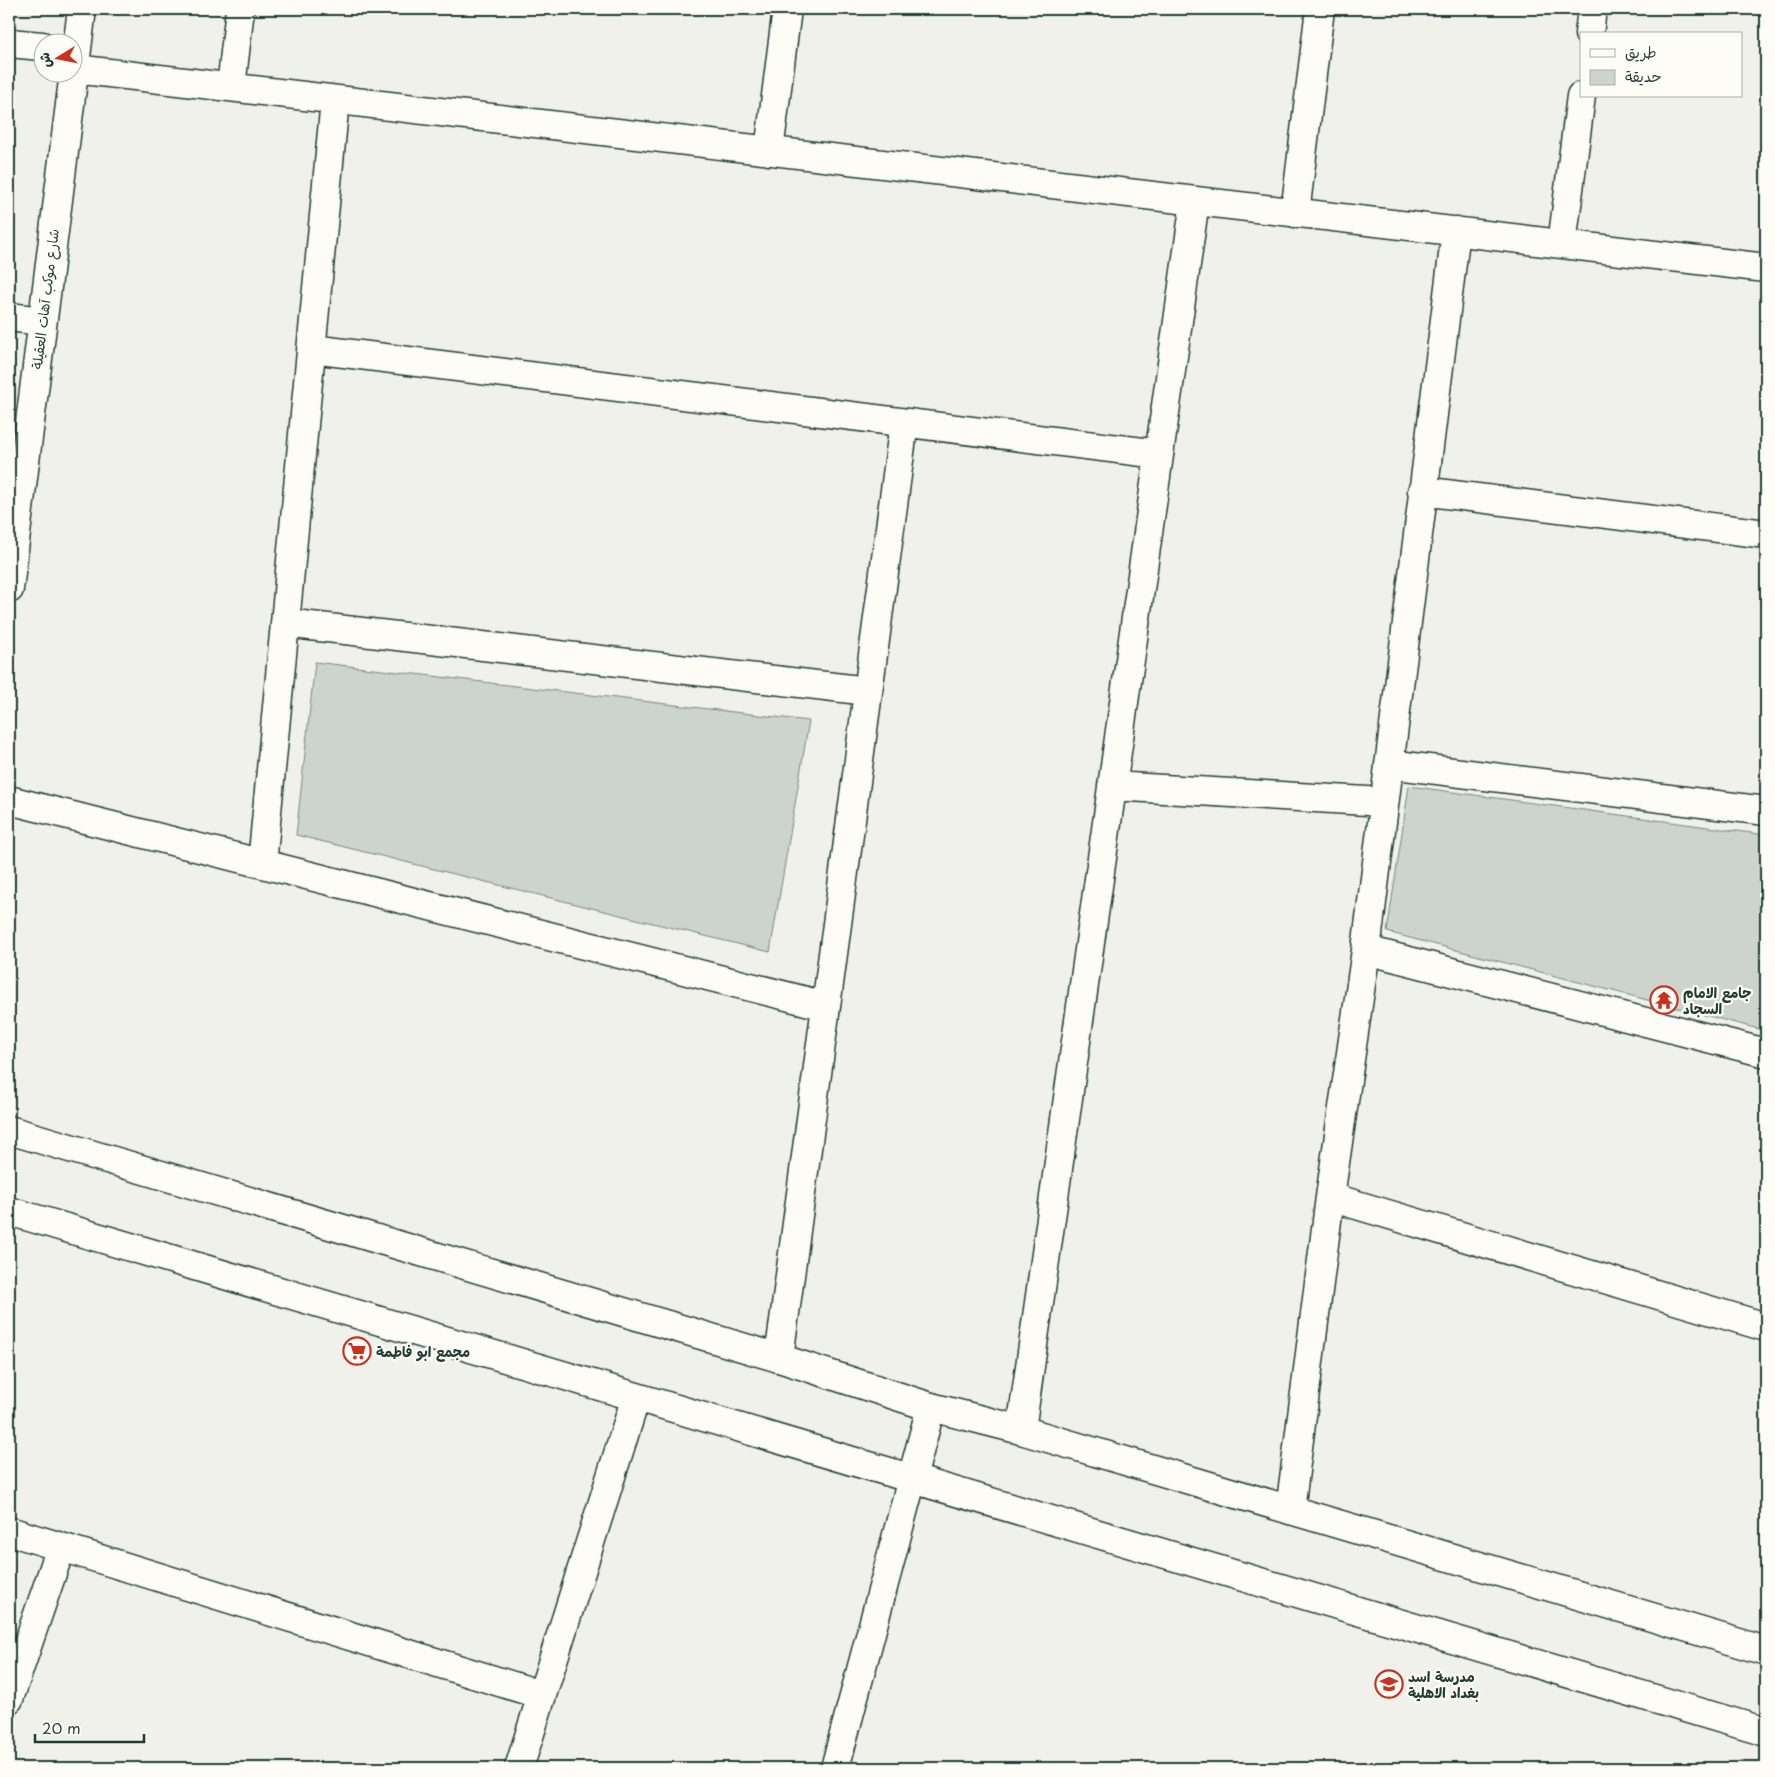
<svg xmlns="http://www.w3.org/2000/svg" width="1775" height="1777" viewBox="0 0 1775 1777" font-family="'Playpen Sans','Playpen Sans Arabic',sans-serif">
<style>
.green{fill:#cdd3cd;stroke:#768880}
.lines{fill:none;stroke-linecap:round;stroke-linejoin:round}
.minor-casing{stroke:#1f3d34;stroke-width:31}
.tertiary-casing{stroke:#1f3d34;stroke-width:31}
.minor{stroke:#fdfcf7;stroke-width:28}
.tertiary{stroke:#fdfcf7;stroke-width:28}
.labels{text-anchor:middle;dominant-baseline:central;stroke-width:4.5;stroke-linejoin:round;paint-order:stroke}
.street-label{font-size:14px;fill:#1f3d34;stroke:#fdfcf7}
.poi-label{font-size:14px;font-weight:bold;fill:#1f3d34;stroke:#fdfcf7;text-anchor:start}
</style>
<rect width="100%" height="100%" fill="#f0f1eb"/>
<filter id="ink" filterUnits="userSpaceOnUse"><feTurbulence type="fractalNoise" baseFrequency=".02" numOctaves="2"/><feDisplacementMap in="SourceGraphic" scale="10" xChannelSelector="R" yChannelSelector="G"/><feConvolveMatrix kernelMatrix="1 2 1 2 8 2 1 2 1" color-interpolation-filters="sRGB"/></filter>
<g filter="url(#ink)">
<path class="green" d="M315,662L809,721L770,952L296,835Z
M1409,786L1766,835V1031L1387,932Z"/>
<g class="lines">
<g class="minor-casing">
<path id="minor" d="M1589,34L1592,9
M9,43L42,46
M75,69L1766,268
M231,87L240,9
M769,151L787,9
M1295,213L1320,9
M1562,244L1581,96
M9,317L42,321
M312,349L1159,454
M1422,491L1766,534
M9,589L82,9
M285,623L868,691
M1389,764L1766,811
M1112,786L1384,802
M9,800L826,1006
M262,864L335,100
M1366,950L1766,1053
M1330,1197L1766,1327
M779,1358L904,423
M1021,1430L1195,201
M1290,1510L1330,1197L1366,950L1456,231
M9,1531L542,1695
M9,1699L61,1547
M519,1768L636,1397
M835,1768L931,1407"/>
</g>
<g class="tertiary-casing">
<path id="tertiary" d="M9,1130L779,1358L931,1407L1021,1430L1766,1651
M9,1211L1766,1732"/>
</g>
<use href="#minor" class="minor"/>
<use href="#tertiary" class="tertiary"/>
</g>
</g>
<defs>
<g id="temple-ring" transform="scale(1.4375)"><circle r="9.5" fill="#fdfcf7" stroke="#c8321e" stroke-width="1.5"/><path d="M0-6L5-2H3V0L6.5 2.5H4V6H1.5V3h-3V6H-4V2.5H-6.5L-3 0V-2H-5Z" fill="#c8321e"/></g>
<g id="supermarket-ring" transform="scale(1.4375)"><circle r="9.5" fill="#fdfcf7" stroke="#c8321e" stroke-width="1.5"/><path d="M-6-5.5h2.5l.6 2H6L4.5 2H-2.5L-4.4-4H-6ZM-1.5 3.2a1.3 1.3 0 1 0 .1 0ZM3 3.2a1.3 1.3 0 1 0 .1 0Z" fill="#c8321e"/></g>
<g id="school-ring" transform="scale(1.4375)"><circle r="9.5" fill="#fdfcf7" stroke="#c8321e" stroke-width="1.5"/><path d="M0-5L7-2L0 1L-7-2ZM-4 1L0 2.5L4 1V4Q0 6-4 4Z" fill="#c8321e"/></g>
</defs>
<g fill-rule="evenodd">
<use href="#temple-ring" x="1664" y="1000"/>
<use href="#supermarket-ring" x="357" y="1351"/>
<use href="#school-ring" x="1389" y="1684"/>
</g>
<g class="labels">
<g class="street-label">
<text transform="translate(45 299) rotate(-83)">شارع موكب آهات العقيلة</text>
</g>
<g class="poi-label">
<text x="1683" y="992">جامع الامام<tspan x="1683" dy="16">السجاد</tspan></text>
<text x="376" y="1351">مجمع ابو فاطمة</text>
<text x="1408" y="1676">مدرسة اسد<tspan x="1408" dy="16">بغداد الاهلية</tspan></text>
</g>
</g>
<rect width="1775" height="1777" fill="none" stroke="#fdfcf7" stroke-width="30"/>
<rect x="15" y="15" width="1745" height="1747" fill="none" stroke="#1f3d34" stroke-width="2" filter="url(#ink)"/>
<rect x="1580" y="32" width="162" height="65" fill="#fdfcf7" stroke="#a4b0a9"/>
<rect x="1590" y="49" width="25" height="8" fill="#fdfcf7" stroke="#a4b0a9"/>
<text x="1625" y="58" font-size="15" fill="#1f3d34">طريق</text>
<rect x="1590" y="70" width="25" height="15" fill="#cdd3cd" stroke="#a4b0a9"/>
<text x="1625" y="82" font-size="15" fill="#1f3d34">حديقة</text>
<g transform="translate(58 58) rotate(260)"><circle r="24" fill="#fdfcf7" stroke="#a4b0a9"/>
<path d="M0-4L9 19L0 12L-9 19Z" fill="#c8321e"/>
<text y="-8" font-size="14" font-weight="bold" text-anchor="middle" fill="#1f3d34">ش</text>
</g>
<path d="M35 1734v8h109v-8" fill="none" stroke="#1f3d34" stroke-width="2.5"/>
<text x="42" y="1734" font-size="15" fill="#1f3d34" stroke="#fdfcf7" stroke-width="4" paint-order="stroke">20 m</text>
</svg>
